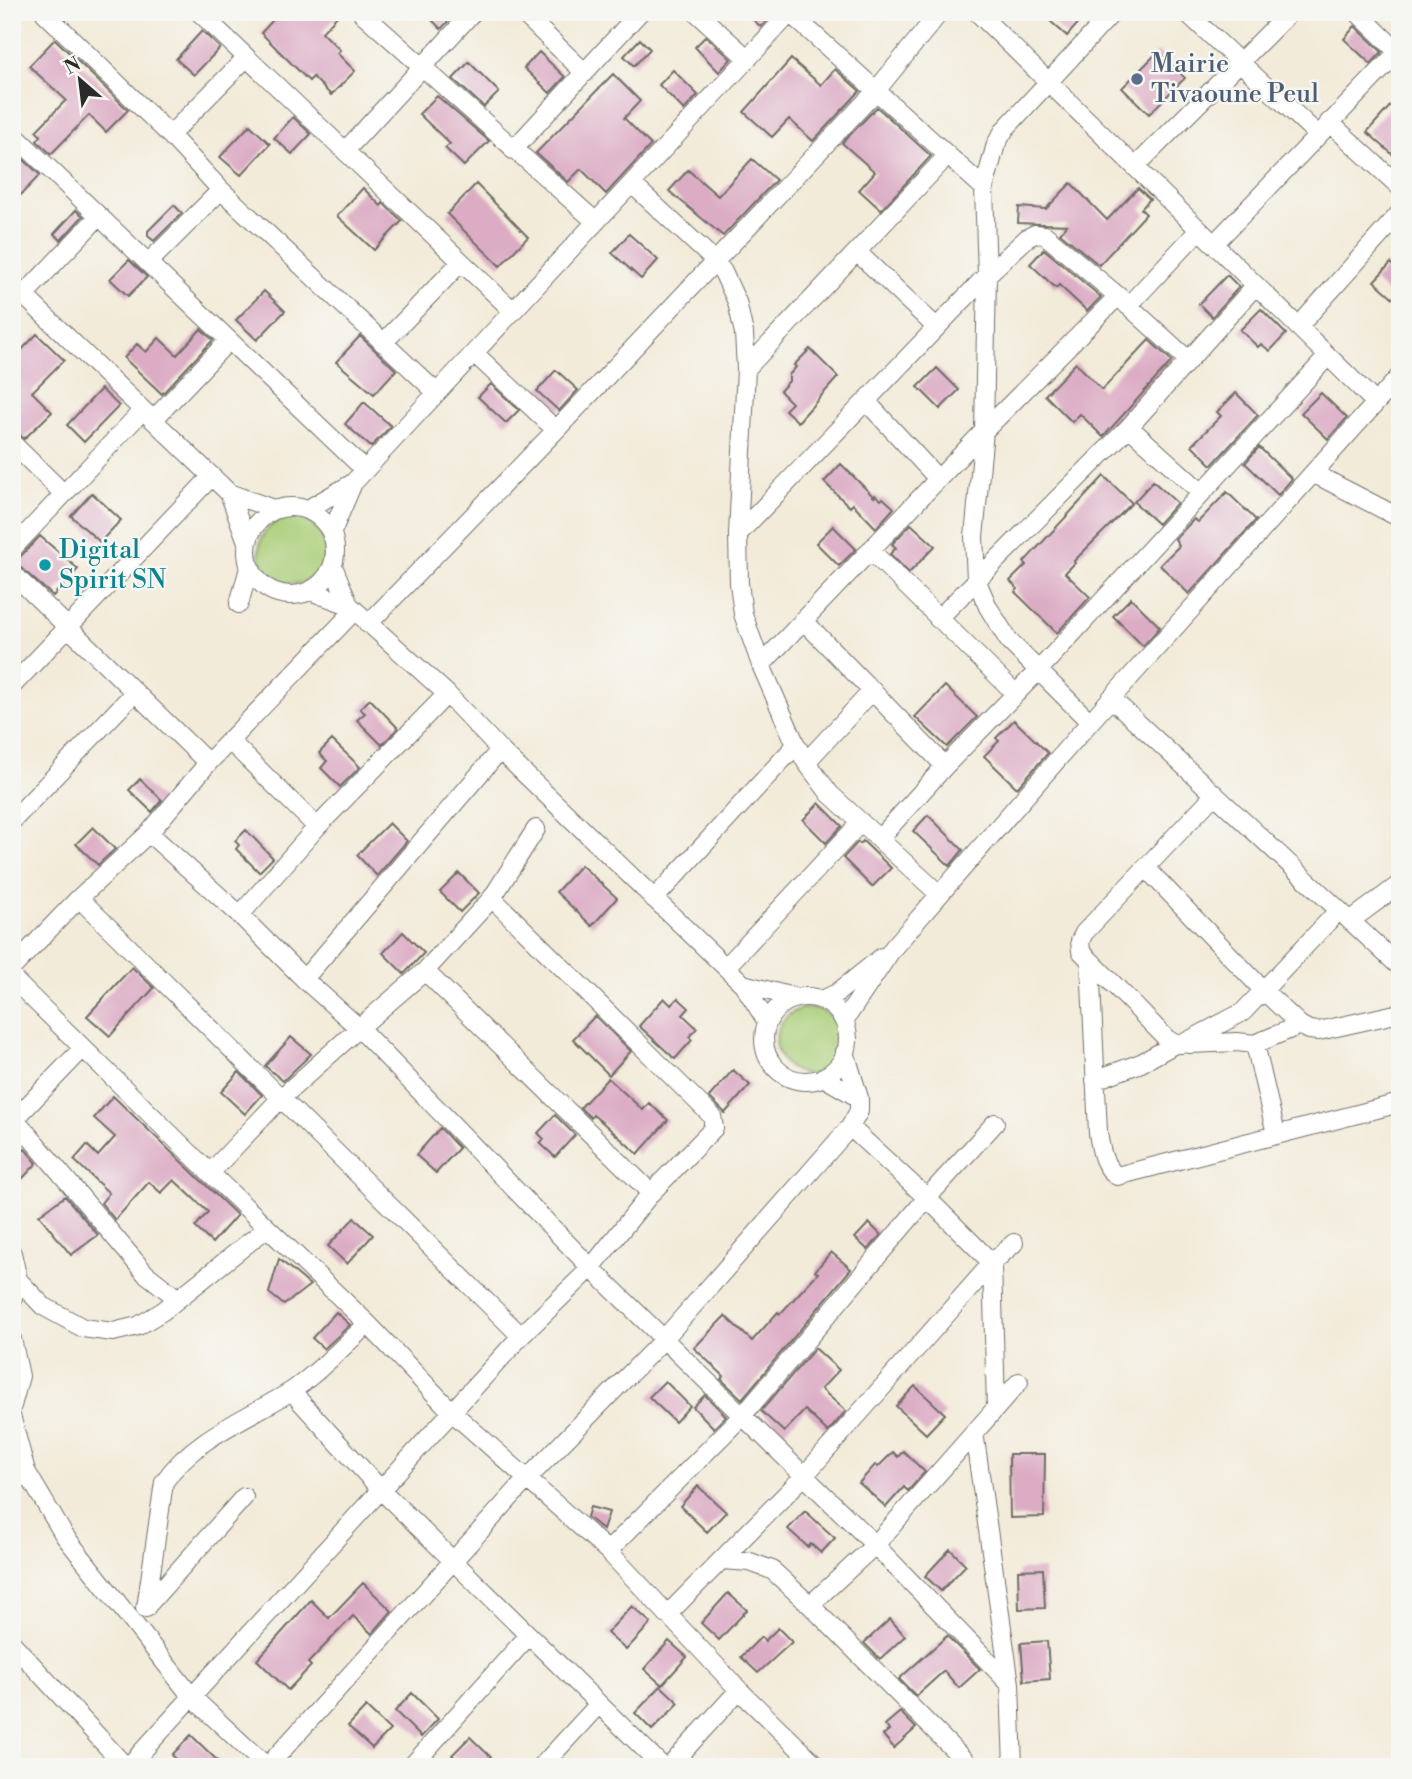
<svg xmlns="http://www.w3.org/2000/svg" width="1412" height="1779" viewBox="0 0 1412 1779" font-family="'Libre Bodoni',serif">
<style>
.green{fill:#a9cd76;stroke:#6a7c50;stroke-width:2}
.building{fill:#dcacc5}
.lines{fill:none;stroke-linecap:round;stroke-linejoin:round}
.minor-casing{stroke:#716e68;stroke-width:20}
.minor{stroke:#fff;stroke-width:18}
.service-dot{fill:#5c6f8a;stroke:#f6f6f2;stroke-width:2.5}
.culture-dot{fill:#0f9aa8;stroke:#f6f6f2;stroke-width:2.5}
.labels{text-anchor:middle;dominant-baseline:central;stroke-width:5;stroke-linejoin:round;paint-order:stroke}
.service-label{font-size:26px;fill:#4e5e75;stroke:#f6f6f2;text-anchor:start}
.culture-label{font-size:26px;fill:#0d838f;stroke:#f6f6f2;text-anchor:start}
</style>
<rect width="100%" height="100%" fill="#f6f6f2"/>
<filter id="ink" filterUnits="userSpaceOnUse"><feTurbulence type="fractalNoise" baseFrequency=".0143" numOctaves="2"/><feDisplacementMap in="SourceGraphic" scale="14" xChannelSelector="R" yChannelSelector="G"/><feConvolveMatrix kernelMatrix="1 2 1 2 8 2 1 2 1" color-interpolation-filters="sRGB"/></filter>
<filter id="wash" filterUnits="userSpaceOnUse"><feTurbulence type="fractalNoise" baseFrequency=".00686" numOctaves="4" result="noise"/><feDisplacementMap in="SourceGraphic" scale="28" xChannelSelector="R" yChannelSelector="G"/><feGaussianBlur stdDeviation="1.57" result="paint"/><feColorMatrix in="noise" values="0 0 0 0 0 0 0 0 0 0 0 0 0 0 0 0 0 1.4 0 .05"/><feComposite in="paint" operator="in"/></filter>
<g filter="url(#wash)">
<rect width="100%" height="100%" fill="#f3ebd9"/>
<path class="green" d="M259 551a33 33 0 1 1 66 0a33 33 0 1 1-66 0Z
M776 1041a33 33 0 1 1 66 0a33 33 0 1 1-66 0Z"/>
<g id="blocks">
<path class="building" d="M265,12H341L322,32L340,50L337,53L355,71L331,95L313,77L309,81L261,33L273,20Z
M424,12H457L441,29Z
M745,12H775L761,27Z
M1040,12H1088L1067,36Z
M1355,26L1382,52L1371,64L1344,39Z
M202,31L220,48L194,75L176,59Z
M706,36L731,59L719,72L695,47Z
M55,39L128,110L106,132L89,115L51,154L37,141L41,136L36,131L66,100L29,66Z
M640,39L650,49L634,66L624,56Z
M539,52L565,77L550,93L524,68Z
M1158,52L1185,78L1149,114L1122,88Z
M791,59L821,85L835,69L860,91L813,141L789,119L772,137L744,112Z
M469,62L499,92L484,107L453,79Z
M673,70L698,95L684,110L659,85Z
M613,74L640,101L624,118L651,145L606,194L581,169L568,182L536,153Z
M1400,95V161L1367,132Z
M437,96L489,141L464,166L445,148L450,144L419,114Z
M877,107L931,156L881,210L859,190L875,172L842,143Z
M293,117L311,134L292,154L274,138Z
M250,125L270,144L241,175L220,157Z
M21,157L40,175L12,204V167Z
M752,159L776,180L723,236L669,191L688,170L718,196Z
M1071,183L1107,220L1138,188L1150,199L1141,209L1146,214L1099,265L1060,233L1067,225L1018,223L1019,207L1046,209Z
M476,184L528,237L500,266L447,214Z
M363,188L381,206L383,203L402,221L374,250L337,216Z
M174,205L182,213L154,241L148,236V231Z
M76,210L83,216L61,240L54,234Z
M629,234L658,260L641,279L612,253Z
M1044,249L1101,297L1087,311L1059,285L1056,288L1030,264Z
M129,260L147,277L128,296L110,279Z
M1391,263L1400,271V304L1374,281Z
M1227,275L1239,287L1212,317L1199,304Z
M264,291L285,311L257,340L236,320Z
M1261,309L1286,334L1270,351L1261,344L1258,347L1240,330Z
M201,329L213,340L162,394L124,358L137,344L146,352L159,338L177,355Z
M37,334L64,360L32,392L52,412L24,439L12,427V360Z
M360,336L396,370L374,394L336,362Z
M1149,340L1172,361L1103,437L1080,414L1072,422L1045,395L1076,363L1102,390Z
M810,349L838,377L798,422L785,410L792,403L780,391L789,381V375L796,367L794,365Z
M937,368L959,390L940,409L918,387Z
M556,370L578,390L559,411L537,391Z
M491,384L519,410L506,423L478,397Z
M101,389L119,406L84,442L67,425Z
M1236,393L1258,415L1212,465L1192,445L1221,416L1217,412Z
M1321,393L1347,418L1328,439L1301,413Z
M364,402L391,426L371,447L345,424Z
M1259,447L1292,479L1278,495L1245,463Z
M841,464L874,497L875,495L881,500L883,498L894,508L876,528L853,504L850,507L824,482Z
M1104,476L1132,503L1074,561L1075,563L1065,573L1090,597L1057,633L1015,592L1018,589L1010,581L1026,565L1024,562Z
M1153,481L1177,503L1158,524L1134,502Z
M1227,492L1256,520L1189,594L1160,565L1179,546L1175,539L1194,519L1198,522Z
M92,493L121,520L100,542L71,516Z
M911,524L935,546L909,573L890,554L896,548L892,544Z
M833,526L856,549L839,566L816,543Z
M40,536L78,569L53,596L13,561L20,557Z
M1131,598L1160,627L1143,646L1113,616Z
M945,686L977,717L947,747L915,717Z
M370,699L398,728L382,745L357,720L365,713L360,709Z
M1014,720L1048,753L1017,788L984,756L999,741L996,738Z
M332,740L360,767L340,787L321,768L327,761L319,753Z
M140,779L162,800L152,812L129,790Z
M819,803L842,826L826,843L803,820Z
M928,815L963,850L950,866L913,831Z
M389,823L407,841L377,876L357,855Z
M93,827L115,849L98,865L76,844Z
M246,830L273,858L259,872L236,849L239,845L235,841Z
M863,841L891,868L872,887L843,858L858,842L860,844Z
M581,865L617,898L592,926L556,892Z
M459,873L479,893L460,912L440,892Z
M403,932L424,953L404,974L383,953Z
M132,967L154,988L110,1036L87,1016Z
M664,998L671,1005L678,998L689,1008L683,1015L697,1028L689,1037L692,1040L675,1059L639,1026Z
M595,1016L631,1051L609,1075L573,1039Z
M291,1037L311,1054L283,1081L265,1066Z
M733,1070L750,1085L725,1113L709,1097Z
M239,1072L262,1095L245,1114L221,1092Z
M608,1078L643,1110L649,1103L668,1120L638,1154L602,1122L593,1115L591,1118L580,1108Z
M113,1096L237,1215L212,1243L195,1227L208,1212L174,1180L161,1193L149,1182L115,1220L101,1203L109,1193L74,1160L87,1145L98,1156L115,1137L94,1118Z
M555,1115L575,1135L555,1157L540,1143L544,1139L538,1133Z
M440,1128L459,1148L436,1173L416,1155Z
M25,1149L37,1163L22,1179L12,1170V1163Z
M65,1196L98,1235L71,1255L39,1215Z
M354,1218L373,1235L347,1264L328,1246Z
M869,1223L881,1235L868,1250L855,1238Z
M831,1252L851,1269L742,1399L721,1379L724,1376L694,1348L725,1316L752,1341L778,1312L780,1314L818,1273L815,1271Z
M279,1259L310,1285L284,1305L269,1293Z
M336,1312L350,1325L324,1349L312,1338Z
M815,1348L839,1370L821,1389L846,1411L828,1432L805,1410L784,1432L761,1411Z
M665,1381L690,1406L675,1422L649,1397Z
M915,1386L945,1414L926,1434L896,1406Z
M705,1395L726,1416L714,1428L693,1407Z
M903,1451L925,1472L908,1491L904,1487L886,1507L859,1483L875,1465L878,1467L893,1452L898,1457Z
M1009,1454H1045L1044,1517L1010,1518Z
M698,1486L726,1512L707,1532L680,1506Z
M590,1507L609,1512L603,1530L587,1517Z
M805,1511L835,1538L821,1553L811,1544L808,1547L788,1529Z
M950,1549L966,1565L941,1591L925,1576Z
M1043,1569L1045,1608L1019,1609L1018,1570Z
M363,1583L392,1611L372,1634L353,1616L308,1663L311,1666L288,1690L257,1660L311,1600L329,1618Z
M728,1593L747,1610L719,1640L701,1623Z
M632,1606L651,1623L626,1650L607,1633Z
M890,1619L905,1636L880,1659L864,1643Z
M778,1628L792,1642L758,1673L741,1657L761,1637L765,1641Z
M947,1636L980,1669L959,1688L944,1671L916,1696L899,1679Z
M669,1641L687,1657L662,1685L644,1669Z
M1047,1641L1050,1679L1024,1681L1021,1643Z
M661,1686L679,1703L652,1730L635,1713Z
M412,1693L438,1719L421,1737L395,1711Z
M366,1707L390,1730L372,1748L348,1726Z
M900,1712L916,1728L894,1748L883,1735L889,1730L885,1725Z
M191,1735L224,1767H184L172,1755Z
M470,1737L501,1767H464L452,1755Z"/>
</g>
</g>
<g filter="url(#ink)">
<use href="#blocks" fill-opacity="0" stroke="#716e68" stroke-width="2"/>
<g class="lines">
<g class="minor-casing">
<path id="minor" d="M44,12L170,135L221,190L437,393
M199,12L513,311
M361,12L596,222
M522,12L585,73
M696,12L747,58
M977,12L1376,403
M1186,12L1318,135
M1357,12L1398,52
M790,13L984,188
M1329,122L1400,187
M12,133L365,470
M170,135L246,58
M513,150L640,12
M345,151L473,12
M1135,167L1290,12
M632,184L714,260L723,272L737,302L744,333L746,369L738,534L739,583L743,614L761,665L796,745L806,762L830,794L939,894
M1214,244L1400,50
M857,252L936,327
M148,263L221,190
M12,284L229,493L273,509
M24,295L99,216
M1128,306L1199,230
M1298,327L1400,213
M383,343L461,262
M474,353L556,430
M746,369L947,156
M866,401L938,479
M153,420L229,340
M1129,427L1202,493
M12,443L64,494
M1313,473L1400,518
M229,493L247,542
M247 551a44 44 0 1 1 88 0a44 44 0 1 1-88 0Z
M308,509L353,483L791,12
M332,532L353,483
M738,534L987,275L1027,238L1035,234L1045,235L1118,296L1188,360
M12,549L143,410
M870,550L1015,693
M333,566L349,605L447,694L500,750L743,984L767,1022
M12,573L208,763
M310,591L349,605
M239,604L249,568
M938,619L1129,427L1255,286
M803,620L945,766
M368,624L556,430L875,92L940,12
M761,665L984,431L1118,296
M12,686L212,476
M1111,698L1400,967
M1090,722L1009,641L988,607L976,579L974,537L984,431L987,275L984,188L996,144L1005,129L1113,12
M230,741L317,827
M806,762L873,690
M1215,794L1084,933L1080,941L1081,951L1167,1039L1175,1044H1182L1243,1012L1339,910
M12,821L135,692
M149,833L240,915L304,979L359,1028L591,1268L875,1545L1010,1684
M879,839L945,766L1038,671L1328,356
M1147,869L1264,991L1300,1025L1309,1030L1319,1031L1400,1013
M79,898L521,1336
M654,899L796,745
M240,915L317,827L447,694
M1350,921L1400,884
M1090,961L1098,1133C1101,1149 1102,1165 1117,1176L1400,1103
M726,967L861,822
M12,968L79,898L149,833L208,763L354,611
M425,971L651,1193
M12,978L210,1173L368,1324L452,1412L608,1551L739,1690L818,1767
M304,979L500,750
M743,984L797,998
M764 1039a42 42 0 1 1 84 0a42 42 0 1 1-84 0Z
M822,1000L837,993L882,957
M844,1021L893,948L1090,722L1400,376
M1189,1044L1237,1042L1255,1044
M823,1077L859,1098
M1095,1080L1141,1063L1175,1044
M15,1119L145,1273L178,1299
M12,1122L83,1048
M850,1127L927,1198L992,1263L996,1408
M1276,1134L1255,1044L1300,1025
M210,1173L281,1098L359,1028L425,971L492,898L536,829
M12,1253L18,1280L12,1301
M18,1280L43,1306L83,1328L113,1332L138,1326L163,1311L267,1228
M12,1339L20,1376L12,1406
M293,1390L300,1401L381,1490L663,1767
M12,1419L26,1471L64,1535L192,1697L267,1767
M974,1432L1010,1684L1013,1767
M12,1487L26,1471
M608,1551L742,1416L927,1198L995,1123
M722,1560L750,1562L772,1570L810,1605L971,1767
M810,1605L875,1545L1019,1382
M145,1608L244,1497
M146,1608L164,1482C192,1439 248,1418 290,1392C315,1376 345,1344 368,1324
M667,1615L803,1477L992,1263L1014,1243
M12,1643L126,1767
M128,1767L521,1336L591,1268L651,1193L714,1128L712,1116L492,898
M267,1767L527,1479L663,1340L850,1127L859,1111V1098L845,1052
M411,1767L529,1635
M541,1767L599,1704
M669,1767L739,1690"/>
</g>
<use href="#minor" class="minor"/>
</g>
</g>
<circle class="service-dot" cx="1137" cy="79" r="7"/>
<circle class="culture-dot" cx="45" cy="565" r="7"/>
<g class="labels">
<g class="service-label">
<text x="1151" y="64">Mairie<tspan x="1151" dy="30">Tivaoune Peul</tspan></text>
</g>
<g class="culture-label">
<text x="59" y="550">Digital<tspan x="59" dy="30">Spirit SN</tspan></text>
</g>
</g>
<rect width="1412" height="1779" fill="none" stroke="#f6f6f2" stroke-width="42"/>
<g transform="translate(80 80) rotate(332)" stroke="#f6f6f2" stroke-width="5" paint-order="stroke">
<path d="M0-5L12 26L0 18L-12 26Z" fill="#2b2b2b"/>
<text y="-10" font-size="19" font-weight="bold" text-anchor="middle" fill="#2b2b2b">N</text>
</g>
</svg>
